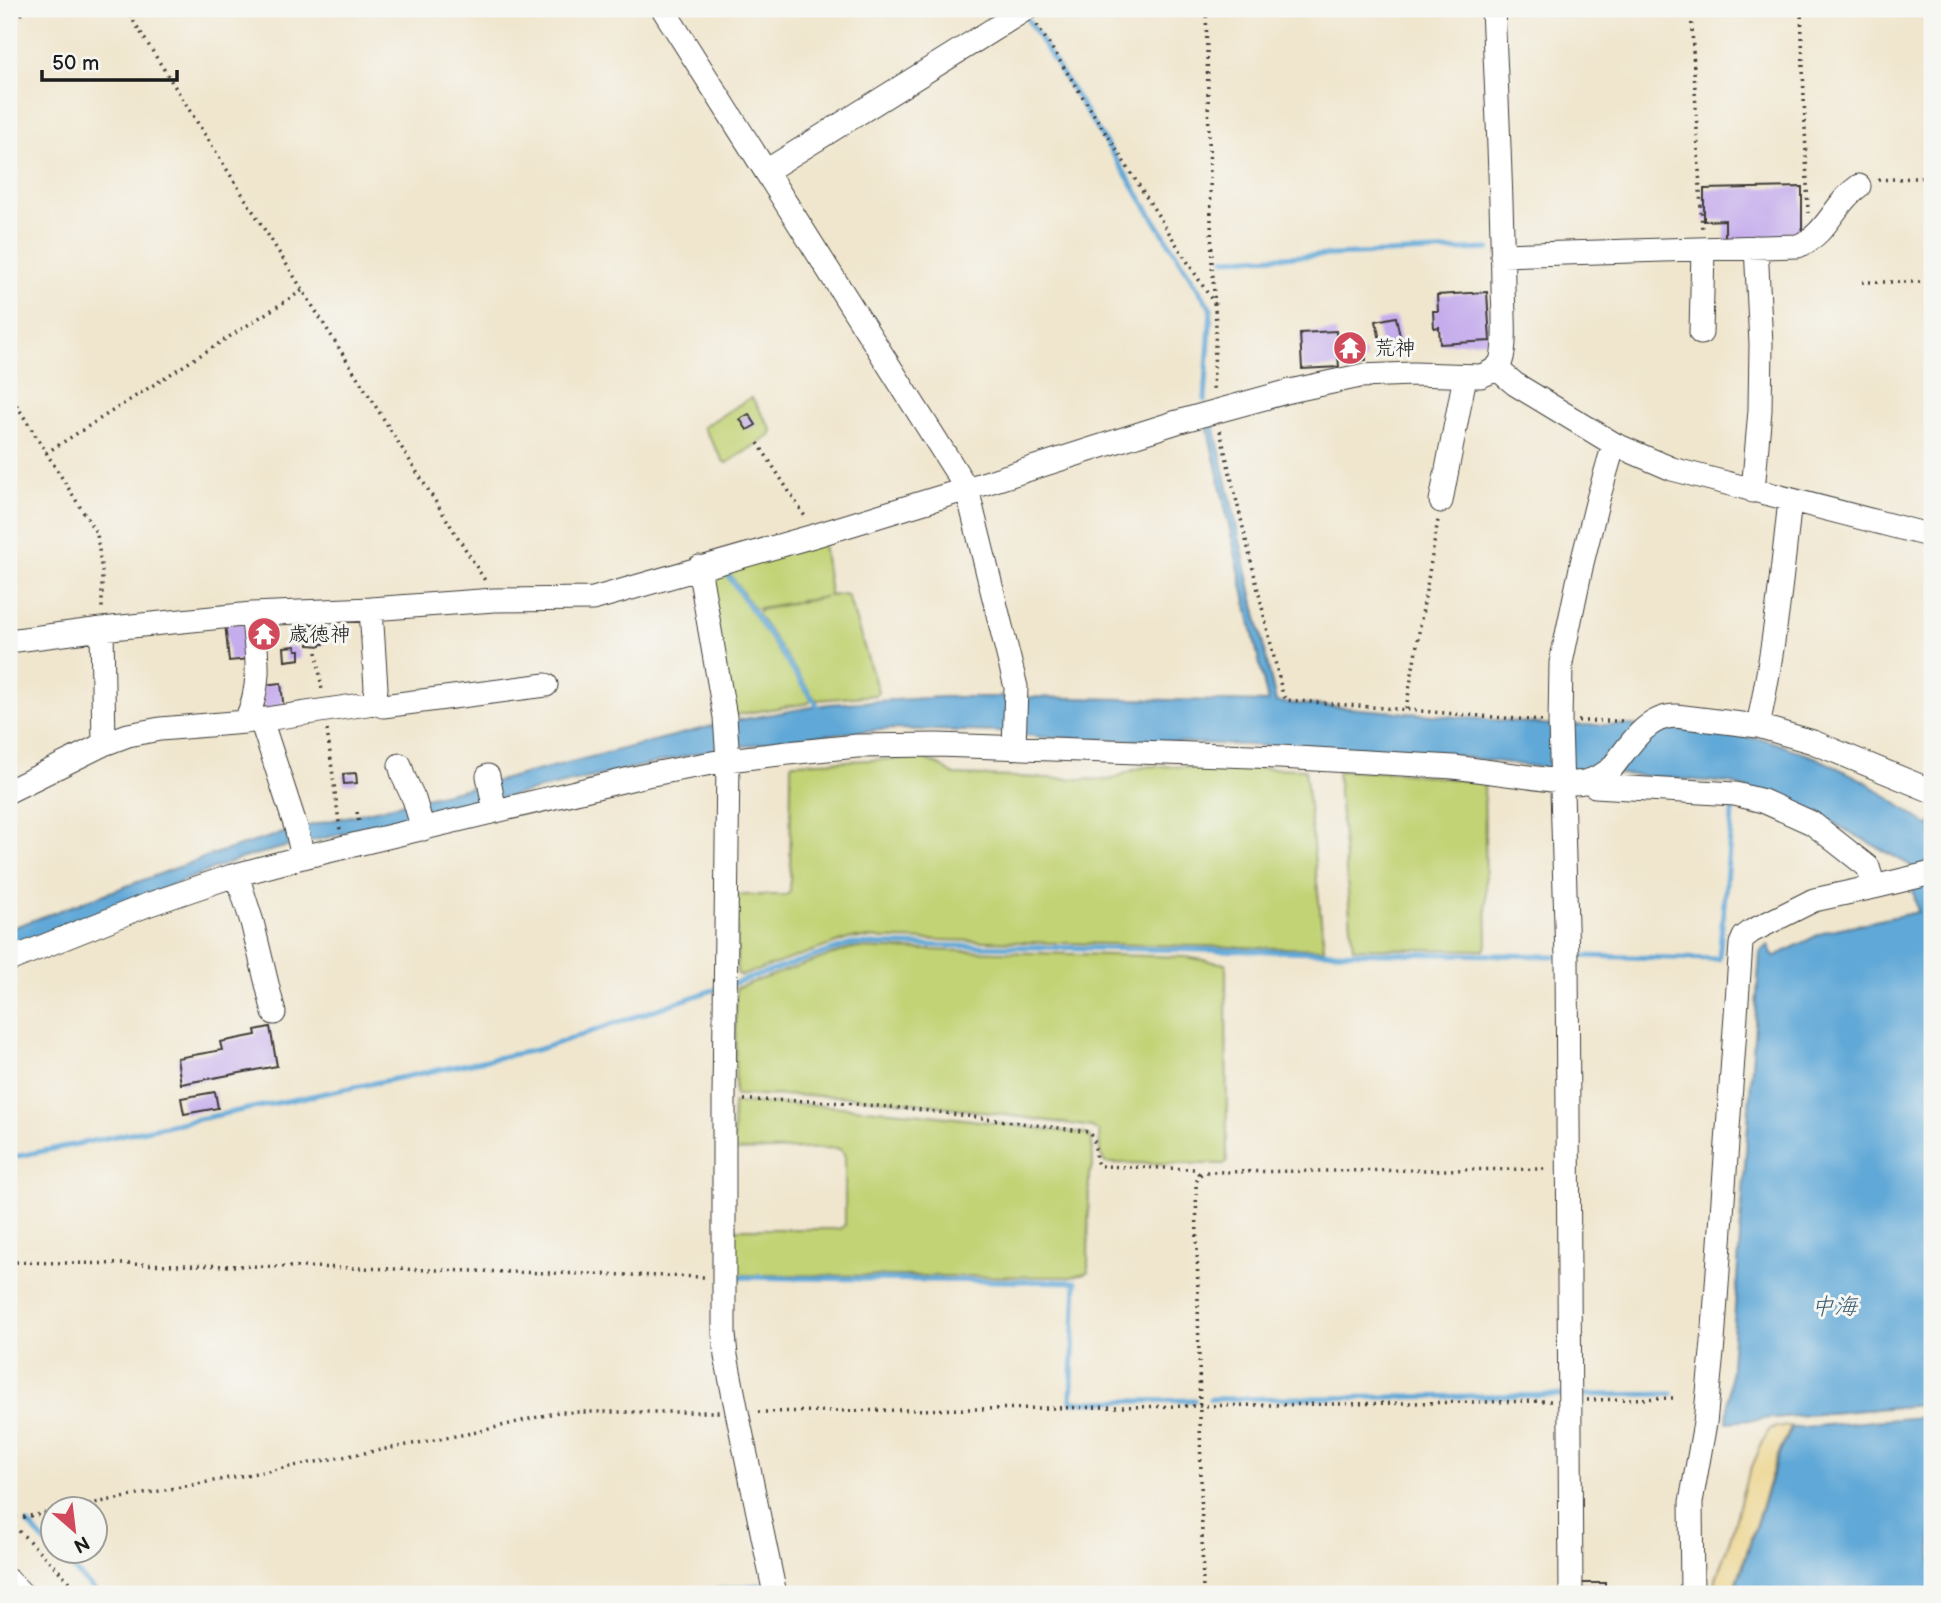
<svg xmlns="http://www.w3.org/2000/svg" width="1941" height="1603" viewBox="0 0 1941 1603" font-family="'Balsamiq Sans','Klee One',sans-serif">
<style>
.green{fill:#c2d376;stroke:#6f7849;stroke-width:2}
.sand{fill:#eeda9e;stroke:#857b5d;stroke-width:2}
.water{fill:#60a8d7;stroke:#3e627a;stroke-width:2}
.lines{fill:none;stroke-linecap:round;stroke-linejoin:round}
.stream{stroke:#60a8d7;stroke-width:5}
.building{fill:#c5acec}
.minor-casing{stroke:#3c3a37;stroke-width:25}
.path{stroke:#3c3a37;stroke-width:3.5;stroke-dasharray:2 5;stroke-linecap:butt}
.minor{stroke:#fff;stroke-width:23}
.labels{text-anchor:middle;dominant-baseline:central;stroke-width:6;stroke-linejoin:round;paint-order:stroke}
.poi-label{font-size:21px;fill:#1c1c1c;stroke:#f6f6f2;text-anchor:start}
.water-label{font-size:23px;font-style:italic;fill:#3b5b70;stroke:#f6f6f2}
</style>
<rect width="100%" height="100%" fill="#f6f6f2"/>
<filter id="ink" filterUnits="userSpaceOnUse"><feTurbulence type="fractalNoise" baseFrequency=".0143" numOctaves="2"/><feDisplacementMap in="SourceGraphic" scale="14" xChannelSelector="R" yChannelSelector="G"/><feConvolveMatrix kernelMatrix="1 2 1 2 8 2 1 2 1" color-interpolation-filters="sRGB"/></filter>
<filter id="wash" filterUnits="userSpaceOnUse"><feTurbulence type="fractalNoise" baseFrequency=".00686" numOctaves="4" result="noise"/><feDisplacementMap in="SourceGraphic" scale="28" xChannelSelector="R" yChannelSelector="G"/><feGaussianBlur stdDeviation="1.57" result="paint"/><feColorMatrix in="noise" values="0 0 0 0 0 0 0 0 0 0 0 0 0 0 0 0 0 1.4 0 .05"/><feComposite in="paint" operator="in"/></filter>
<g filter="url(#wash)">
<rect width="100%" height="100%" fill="#f0e6ce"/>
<path class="green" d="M750,398H752L772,430L771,435L727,463L724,462L703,427Z
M823,543L830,593L829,596L845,594L848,596L878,691L876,695L818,700L815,699L757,613L759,610L825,597L754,609L726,568Z
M722,569L810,698L811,700L809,703L734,715L706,571Z
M923,758L943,767L954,775L1110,780L1136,769L1150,766L1305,769L1324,948L1323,949L851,938L741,976L737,973V895H786L790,892L791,765L793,763Z
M1337,771L1398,772L1484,783L1487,945L1484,950L1353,948Z
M851,948L1186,957L1226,964L1227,1161L1225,1164L1105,1163L1100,1152L1099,1132L1092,1127L919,1103L839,1096L735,1095L736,988Z
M733,1103L817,1105L914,1113L1086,1134L1091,1138L1092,1140L1093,1166L1089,1174L1088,1272L1071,1277L736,1275L734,1273L733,1230L736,1229H839L845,1225V1157L842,1151L837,1148L734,1151Z"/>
<path class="sand" d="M1778,1426L1791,1427L1777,1457L1733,1594H1714L1716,1579L1731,1536L1746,1480L1766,1435L1770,1429Z"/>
<path class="water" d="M1212,423L1214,425L1276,702L1553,725H1629L1707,732L1767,740L1817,758L1865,781L1929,826L1932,822V870L1913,875L1910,865L1817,814L1730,783L1547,768L1424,752L1040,737L1003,732L890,729L823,735L708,751L289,846L239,859L9,949V929L217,853L300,828L493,782L728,722L829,704L943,697H1027L1268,702L1207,425Z
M1932,877V1404L1727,1422L1760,952L1768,945L1774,957L1826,931L1918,912L1911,882Z
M1932,1416V1594H1734L1778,1457L1792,1428Z"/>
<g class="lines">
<path class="stream" d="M1026,17L1211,309L1205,400
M1224,259L1489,249
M724,569L821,711
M1579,956L1719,959L1733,805
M732,984L851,944L1556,956
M9,1158L540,1049L719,988
M730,1277L1076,1282L1071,1402L1195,1400
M1585,1395L1672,1394
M1210,1399L1561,1395
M9,1505L12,1508
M27,1523L52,1549
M54,1550L98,1594
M684,1594L767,1584"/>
</g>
<g id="blocks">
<path class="building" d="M1802,187V239L1725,242V220L1704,221V189Z
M1487,292L1490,341L1440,344L1439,327L1434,328L1433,311H1438L1437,295Z
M1396,317L1403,351L1383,355L1376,321Z
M1336,331L1339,367L1302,369L1300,333Z
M1365,352L1366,360L1358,361L1357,353Z
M749,414L756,425L747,430L740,419Z
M245,621L249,659L229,661L225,623Z
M268,625L269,642L259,643L258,626Z
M311,625H321L322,633H324V644H321V646L309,645L308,634H311Z
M296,646V650H300V659L285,661L284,647Z
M281,683L284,711L264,712L262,685Z
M356,773L357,783L344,784L343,774Z
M270,1027L277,1066L181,1084L177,1058L222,1050L220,1042L256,1035L255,1030Z
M215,1092L218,1108L184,1114L181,1098Z
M1581,1583H1605V1594H1581Z"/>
</g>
</g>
<g filter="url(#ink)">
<use href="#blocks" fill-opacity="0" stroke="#3c3a37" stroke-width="2"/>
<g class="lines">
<g class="minor-casing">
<path id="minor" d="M663,9L967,489L1016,687L1014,748
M766,171L1026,9
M1502,255L1798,246C1828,234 1834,203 1859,186
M1701,333L1703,249
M1496,368L1515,384L1614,444L1672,469L1932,536
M1753,491L1760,410L1761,344L1756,247
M1441,501L1465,376
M699,567L725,717L728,760L724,1099V1334L726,1356L737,1412L775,1594
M9,641L102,629L252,614L371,609L494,600L593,599L817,535L967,489L1177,422L1290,391L1360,376L1413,374L1481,376C1489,373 1498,369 1501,361C1507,345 1503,304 1503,286C1502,194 1497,101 1493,9
M374,703L383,706L546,685
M261,720L296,827L303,857
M245,722C263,686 257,653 252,614
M1758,726C1774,651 1782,576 1790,500
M104,744L128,735L160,729L245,722L374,703L376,688L371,609
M400,765L404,778L414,799L423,829
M488,776L495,811
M1589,781L1595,786L1735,794L1763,801L1812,823L1868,867L1874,887L1932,873
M9,791L104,744L102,629
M237,875L252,922L274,1013
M9,960L147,905L232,876L303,857L647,775L728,760L788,753L857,746L937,745L1280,757L1454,767L1574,783C1588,783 1599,778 1611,769C1628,748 1645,716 1676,716L1758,726L1813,742L1932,791
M9,1581L22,1594
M1571,1594L1567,958L1560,723L1561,663L1582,563L1598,499L1614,444
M1692,1594L1691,1502L1705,1423L1713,1342L1741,944L1744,937L1752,931L1814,900L1874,887"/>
</g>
<path class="path" d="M126,9L486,582
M1206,9L1212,263L1216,323L1213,391
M1691,9L1702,230
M1801,9L1808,213
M9,22L29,9
M1037,25L1215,305
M1878,180L1932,177
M1862,282H1932
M9,393L97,534L102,573V610
M1220,431L1283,695L1286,700L1542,721
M758,443L806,518
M46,453L303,290
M317,652L322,691
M1406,709L1438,520
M1578,721H1623
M327,730L340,830
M357,812L359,823
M744,1100L818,1101L914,1109L1089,1132C1099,1141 1092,1156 1099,1166L1194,1169L1200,1175
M9,1262L356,1268L706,1277
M1587,1400L1673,1398
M758,1412L1552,1401
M68,1508L477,1432L558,1412H719
M9,1517H24L52,1512
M9,1521L82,1594
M1203,1594L1196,1182L1200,1175L1206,1172L1549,1169"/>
<use href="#minor" class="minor"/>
</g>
</g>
<defs>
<g id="temple-disc" transform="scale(1.75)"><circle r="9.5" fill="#d1495b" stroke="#f6f6f2"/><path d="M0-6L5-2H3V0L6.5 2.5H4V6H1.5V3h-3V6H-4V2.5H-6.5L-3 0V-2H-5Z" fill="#fff"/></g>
</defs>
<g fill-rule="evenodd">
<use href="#temple-disc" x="1350" y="348"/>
<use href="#temple-disc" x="264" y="634"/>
</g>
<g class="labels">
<g class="poi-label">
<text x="1374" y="348">荒神</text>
<text x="288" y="634">歳徳神</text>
</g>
<g class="water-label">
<text x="1834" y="1307">中海</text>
</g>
</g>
<rect width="1941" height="1603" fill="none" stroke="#f6f6f2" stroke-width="35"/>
<g transform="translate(74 1530) rotate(152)"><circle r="33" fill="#f6f6f2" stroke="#9f9f9c" stroke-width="2"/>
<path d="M0-5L12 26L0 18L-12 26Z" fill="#d1495b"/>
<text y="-10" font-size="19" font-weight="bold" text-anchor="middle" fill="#1c1c1c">N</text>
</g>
<path d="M42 70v10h135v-10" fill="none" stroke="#1c1c1c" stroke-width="3.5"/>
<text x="52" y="70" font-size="21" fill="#1c1c1c" stroke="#f6f6f2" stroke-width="5" paint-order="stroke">50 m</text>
</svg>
